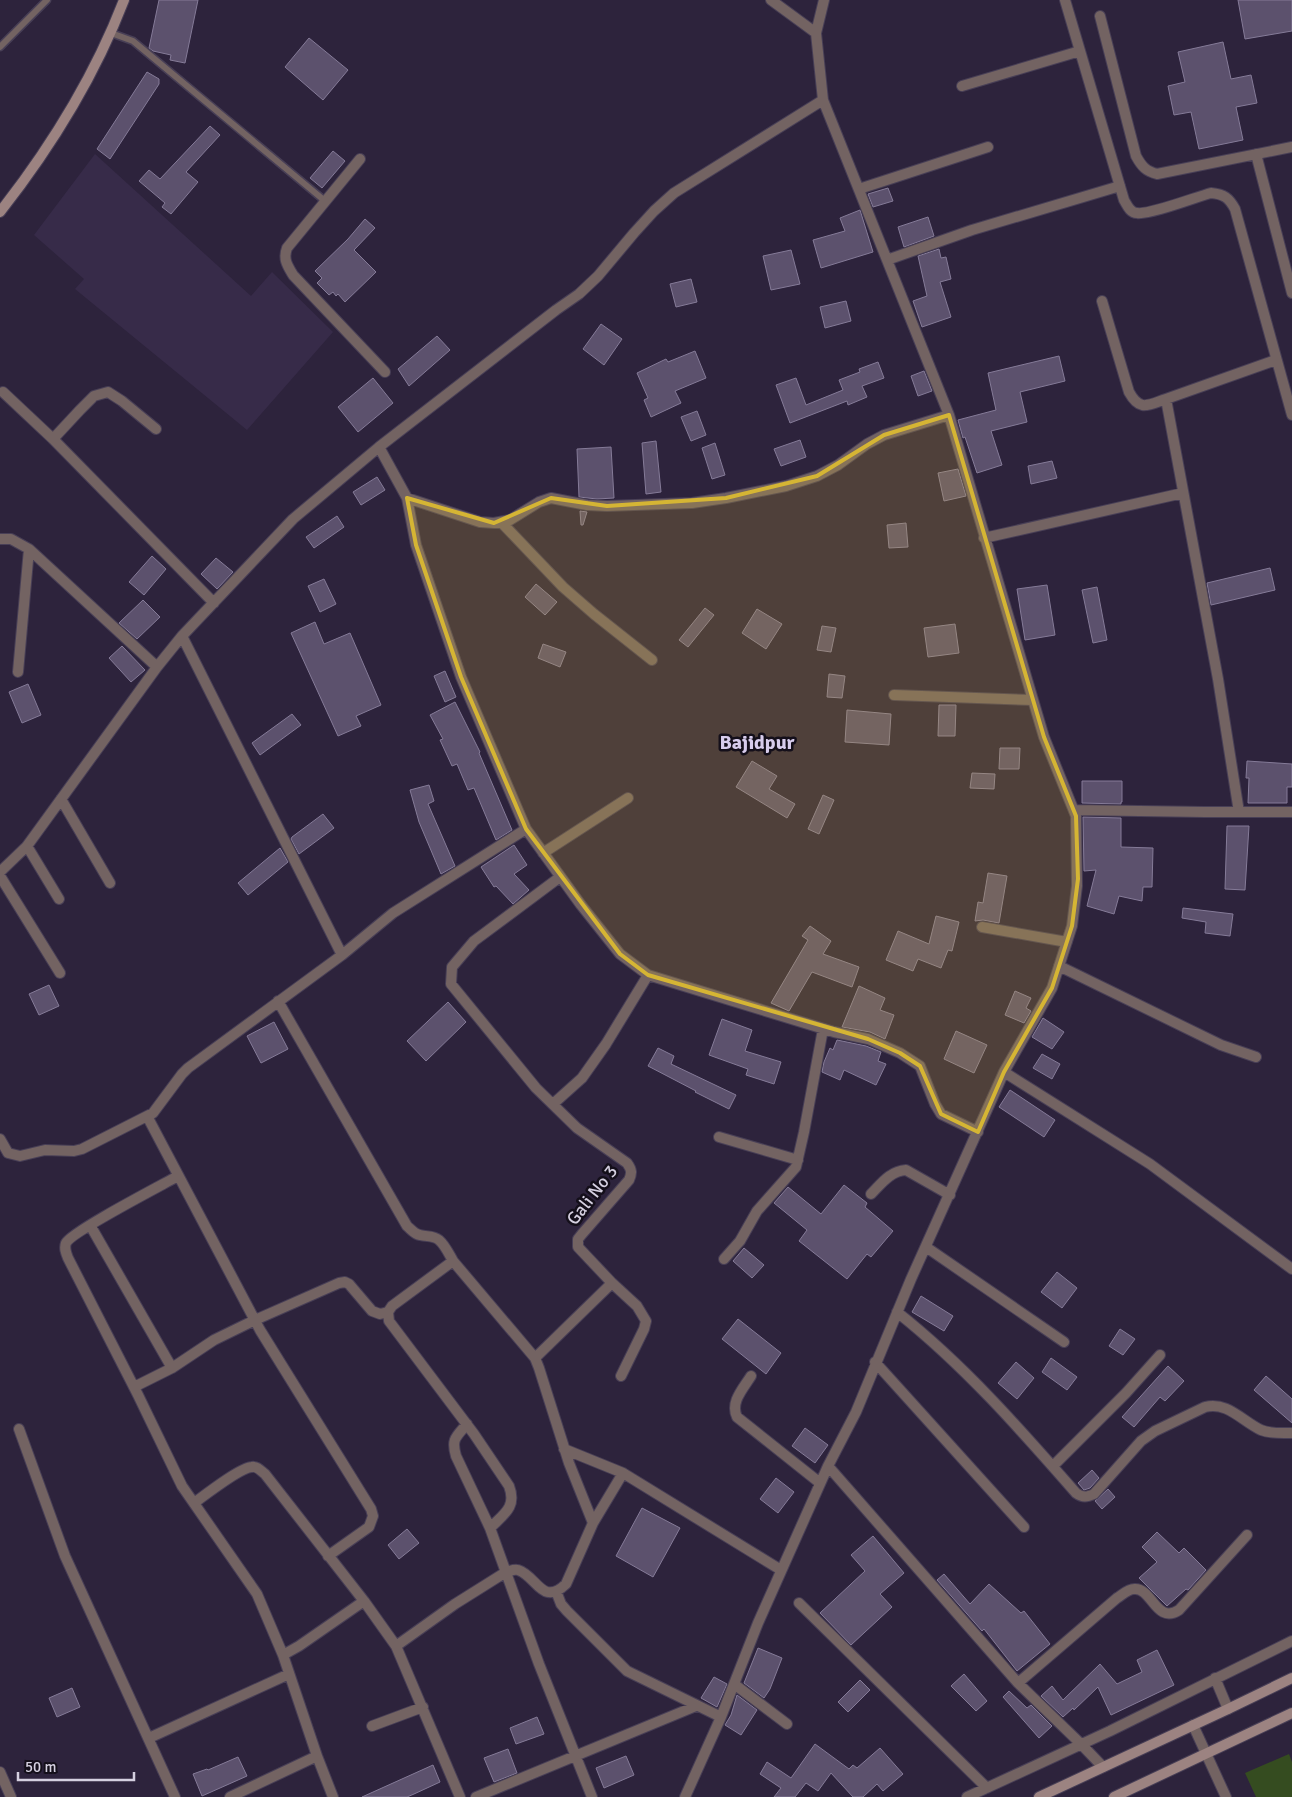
<svg xmlns="http://www.w3.org/2000/svg" width="1292" height="1797" viewBox="0 0 1292 1797" font-family="Signika,sans-serif">
<style>
.built{fill:#372b49}
.green{fill:#354c20}
.building{fill:#5c516d;stroke:#857b98}
.lines{fill:none;stroke-linecap:round;stroke-linejoin:round}
.lane-casing{stroke:#483f56;stroke-width:9}
.street-casing{stroke:#483f56;stroke-width:12}
.secondary-casing{stroke:#483f56;stroke-width:12}
.lane{stroke:#736362;stroke-width:6}
.street{stroke:#736362;stroke-width:10}
.secondary{stroke:#9c8381;stroke-width:10}
.marked{fill:#d5b534;fill-opacity:0.2;stroke:#d5b534;stroke-width:4;stroke-linejoin:round}
.labels{text-anchor:middle;dominant-baseline:central;stroke-width:5;stroke-linejoin:round;paint-order:stroke}
.street-label{font-size:18px;fill:#d5d0e0;stroke:#140f1a}
.quarter-label{font-size:20px;font-weight:bold;fill:#d7ccec;stroke:#140f1a}
</style>
<rect width="100%" height="100%" fill="#2d233c"/>
<path class="built" d="M95,154L251,296L272,272L333,332L247,430L75,289L84,279L34,235Z"/>
<path class="green" d="M1289,1754L1292,1762V1797H1256L1245,1773Z"/>
<path class="building" d="M159,0H198L185,63L170,60L171,55L153,51L149,48Z
M1238,0H1292V31L1245,39Z
M309,38L348,70L323,100L285,67Z
M1223,42L1231,79L1251,75L1257,103L1236,107L1243,140L1199,149L1191,112L1174,115L1168,86L1185,82L1178,52Z
M147,72L159,79V84L110,159L97,149Z
M210,126L220,135L186,172L198,182L171,214L162,207L165,203L139,181L149,170L160,179Z
M333,151L345,161L322,188L310,178Z
M888,188L893,201L873,207L868,194Z
M860,210L873,252L821,268L813,240L845,231L840,218Z
M928,217L934,236L904,247L898,227Z
M365,219L375,228L354,250L376,272L345,302L338,294L336,296L333,292L329,295L317,283L322,278L315,271L348,239Z
M939,249L941,258L946,257L951,279L940,282L951,317L922,327L913,301L927,296L918,256Z
M791,250L800,284L771,290L763,256Z
M691,279L697,302L676,307L670,284Z
M846,301L851,321L825,328L820,307Z
M601,324L622,339L604,365L583,349Z
M437,336L450,350L409,386L398,369Z
M695,351L706,378L675,391L681,403L651,417L644,400L648,398L637,373L666,359L668,362Z
M1059,356L1065,381L1020,392L1027,422L991,431L1002,465L977,473L965,437L963,438L958,420L996,410L988,373Z
M878,362L884,378L862,386L867,397L848,405L847,401L790,423L776,385L796,378L806,405L843,390L839,380L860,372L859,369Z
M924,371L932,391L918,396L911,376Z
M373,378L393,403L358,432L338,407Z
M697,411L706,435L691,441L681,417Z
M800,440L806,457L781,466L774,449Z
M656,441L661,492L646,494L642,443Z
M715,443L725,475L712,479L702,448Z
M611,447L614,498L597,499L579,497L577,449Z
M1052,461L1057,478L1031,484L1028,466Z
M958,469L966,496L944,501L938,473Z
M377,477L385,490L361,505L353,492Z
M580,511L587,512L583,525H581Z
M337,516L344,527L314,548L306,537Z
M906,523L908,547L889,548L887,525Z
M152,556L166,569L144,595L129,582Z
M216,558L233,572L217,589L201,574Z
M1270,568L1275,590L1211,605L1207,583Z
M324,579L336,604L320,612L308,586Z
M536,584L557,602L545,615L525,597Z
M1047,585L1055,635L1025,640L1017,589Z
M1097,587L1107,640L1093,643L1082,590Z
M143,600L160,617L137,639L119,623Z
M705,608L714,615L688,647L679,640Z
M757,609L782,624L766,649L742,633Z
M315,622L324,644L350,633L381,705L356,716L361,726L338,736L291,633Z
M955,624L959,653L928,657L924,628Z
M822,626L836,628L831,652L817,650Z
M543,644L566,652L560,667L538,658Z
M122,646L145,670L131,682L109,658Z
M445,671L456,697L445,702L434,676Z
M829,674L845,676L842,698L827,697Z
M28,684L41,715L22,723L9,692Z
M455,702L480,752L479,753L512,830L496,840L474,788L468,790L457,764L452,766L440,740L443,739L430,715Z
M939,705H956L955,736H938Z
M847,710L891,714L889,745L845,742Z
M292,714L301,725L260,755L252,743Z
M1000,748H1020L1019,769H999Z
M752,761L777,776L769,789L795,804L787,818L736,787Z
M1247,761L1292,764V787H1287V803H1248L1249,778H1246Z
M972,773L995,774L994,789L970,788Z
M1082,781H1122V802H1121V804L1082,803Z
M429,785L434,801L428,804L455,866L441,874L419,822L410,790Z
M823,795L834,800L819,834L808,829Z
M323,814L334,828L299,854L291,839L292,837Z
M1083,817L1121,818V847L1153,848L1152,887H1143L1142,901L1119,896L1114,914L1087,906L1096,870L1084,871Z
M1227,826H1249L1245,890L1225,889Z
M514,845L527,865L514,874L529,890L513,904L496,886L494,887L481,867Z
M280,848L288,862L248,895L238,883Z
M988,873L1007,876L999,923L983,920L975,921L978,902L983,903Z
M1183,908L1233,914L1230,936L1205,933L1206,922L1182,918Z
M936,916L959,922L952,951L948,950L941,968L918,959L913,971L886,960L898,931L929,944Z
M810,926L831,941L823,954L859,967L852,987L812,972L789,1011L771,1003L808,940L802,936Z
M49,985L59,1006L39,1015L29,994Z
M859,986L885,998L880,1010L894,1015L885,1039L870,1032L842,1027Z
M1015,991L1031,998L1026,1008L1031,1011L1024,1023L1005,1015Z
M448,1002L466,1022L426,1061L407,1041Z
M1043,1018L1064,1032L1052,1049L1032,1037Z
M722,1019L752,1030L745,1051L781,1062L774,1084L746,1075L748,1069L709,1055Z
M274,1022L288,1049L261,1063L247,1036Z
M956,1031L987,1045L974,1073L944,1059Z
M837,1040L866,1046L881,1052L878,1061L886,1064L876,1085L844,1070L840,1080L822,1072L824,1062L830,1048L833,1050Z
M658,1048L674,1056L671,1064L736,1095L729,1109L695,1092L696,1091L648,1066Z
M1042,1054L1060,1064L1052,1079L1033,1068Z
M1010,1090L1055,1120L1044,1137L999,1107Z
M844,1185L867,1203L865,1207L893,1231L871,1257L867,1254L847,1279L799,1241L807,1230L774,1203L788,1187L821,1214Z
M744,1248L764,1265L752,1278L733,1261Z
M1057,1272L1077,1288L1062,1308L1041,1292Z
M921,1296L953,1316L944,1331L912,1312Z
M738,1319L781,1353L766,1374L722,1339Z
M1120,1329L1135,1339L1123,1355L1109,1346Z
M1051,1358L1077,1377L1067,1390L1042,1372Z
M1016,1362L1034,1378L1017,1399L998,1383Z
M1168,1366L1184,1381L1165,1401L1160,1397L1134,1427L1122,1417Z
M1266,1376L1292,1399V1423L1254,1390Z
M805,1428L828,1445L815,1463L792,1446Z
M1092,1470L1099,1478L1090,1488L1084,1490L1078,1483Z
M776,1478L794,1492L778,1513L760,1499Z
M1108,1489L1115,1497L1102,1509L1095,1501Z
M642,1508L680,1528L653,1577L616,1556Z
M407,1529L419,1543L399,1559L388,1545Z
M1157,1532L1179,1553L1184,1548L1206,1570L1188,1590L1186,1589L1167,1606L1139,1578L1157,1562L1142,1547Z
M873,1536L904,1573L880,1594L892,1607L851,1645L820,1613L865,1571L851,1555Z
M944,1574L970,1604L989,1584L1021,1613L1024,1611L1050,1644L1017,1671L984,1629L982,1631L937,1580Z
M758,1648L782,1658L770,1689L764,1698L744,1683Z
M1157,1650L1174,1685L1111,1715L1098,1687L1074,1710L1073,1708L1063,1717L1041,1696L1052,1686L1063,1700L1100,1664L1117,1684L1142,1672L1137,1660Z
M964,1674L987,1701L976,1711L951,1686Z
M714,1677L727,1684L717,1707L701,1698Z
M860,1680L870,1690L848,1712L838,1702Z
M72,1688L80,1707L57,1717L49,1698Z
M1009,1691L1027,1708L1031,1705L1052,1726L1039,1738L1003,1697Z
M737,1695L757,1710L741,1735L725,1725L731,1715Z
M537,1717L544,1734L516,1744L510,1728Z
M815,1744L849,1769L853,1765L857,1768L880,1748L903,1774L883,1791L877,1784L863,1797H853L831,1773L818,1791L806,1783L795,1797H774L781,1788L760,1774L767,1762L791,1778Z
M508,1749L517,1773L494,1782L484,1758Z
M626,1756L634,1775L604,1788L596,1768Z
M238,1757L247,1776L202,1796L193,1774L207,1769L208,1770Z
M433,1765L440,1782L414,1794L407,1797H362Z"/>
<g class="lines">
<g class="lane-casing">
<path id="lane" d="M111,33L133,41L325,201
M0,47L47,0"/>
</g>
<g class="street-casing">
<path id="street" d="M771,0L816,33
M1065,0L1124,200C1127,205 1130,213 1137,213C1150,215 1196,197 1211,193C1224,194 1229,198 1235,209L1292,415
M1100,16L1136,156C1142,167 1146,171 1157,174L1292,147
M962,86L1080,51
M1256,154L1292,293
M360,159L287,248C283,259 287,265 293,275L385,372
M859,189L988,147
M887,260L972,230L1120,186
M1102,301L1129,392C1140,412 1148,405 1166,399L1276,360
M3,392L53,439L214,603
M1166,399L1218,679L1239,812
M53,439L80,410L94,396L108,392L122,401L156,429
M379,447L407,498L416,545L461,677L526,829L581,905L620,954L648,975L834,1032L868,1039L900,1053L920,1066L935,1104L941,1114L978,1132
M407,498L480,522L494,523L510,520L539,502L551,498L587,505L607,506L692,503L726,498L786,486L817,476L838,465L867,444L884,435L949,415
M502,523L563,587L594,614L652,660
M984,538L1183,493
M0,539H11L29,549L157,667
M18,672L29,549
M894,695L1033,700
M61,799L110,883
M1074,810L1205,812H1292
M27,846L59,899
M543,853L628,798
M0,872L27,846L157,667L182,636L293,519L379,447L556,310L579,294L598,276L634,233L654,211L674,193L823,100
M0,876L60,973
M560,877L474,941L452,967L451,984L536,1088L577,1128L627,1163C632,1170 632,1173 629,1180L582,1234L578,1239V1247L612,1283L637,1306L646,1321L644,1329L621,1376
M982,927L1067,942
M342,955L393,913L526,829
M1059,966L1221,1045L1256,1057
M278,1001L407,1226C411,1229 414,1234 420,1235C427,1237 433,1235 439,1240C445,1245 449,1254 453,1261L535,1358L539,1368L569,1463L593,1523
M1004,1072L1150,1164L1292,1269
M553,1104L582,1078L606,1044L648,975
M147,1116L260,1330L371,1509L373,1516L369,1527L328,1556
M719,1137L798,1160
M0,1139L8,1153L20,1156L45,1150L74,1151L82,1149L153,1113L182,1074L188,1068L342,955L182,636
M178,1176C162,1185 71,1232 66,1243C64,1248 66,1253 68,1258L138,1395L182,1486L257,1594L283,1655L317,1756L333,1797
M871,1194C881,1184 890,1171 906,1170L950,1195
M90,1225L172,1368
M926,1247L1064,1342
M724,1259L740,1241L757,1211L796,1167L804,1132L823,1029
M453,1261L392,1306L388,1312L389,1321L474,1434L509,1486C517,1507 504,1514 490,1528
M897,1312C964,1365 1020,1429 1076,1493C1083,1498 1087,1497 1094,1494L1141,1441L1155,1431L1205,1407C1227,1401 1242,1421 1261,1430C1271,1434 1281,1433 1292,1433
M535,1358L612,1283
M875,1362L1024,1527
M751,1376C743,1389 730,1402 737,1417L820,1483
M134,1387L172,1368L214,1340L255,1320L339,1283L345,1282L349,1284L372,1311L380,1314L388,1312
M467,1424C456,1437 451,1439 456,1456L490,1528L539,1664L592,1797
M19,1429L65,1556L175,1797
M564,1449L623,1473L781,1570
M828,1466L1018,1683L1081,1744L1103,1767
M1053,1466L1126,1393L1160,1355
M194,1503C205,1495 241,1467 252,1467C257,1466 261,1471 265,1474L364,1601L396,1646L460,1797
M556,1591L561,1604L567,1611L627,1671L721,1717
M799,1603L987,1788
M396,1646L455,1604L506,1572C510,1571 514,1569 518,1570C537,1576 542,1607 566,1584L593,1523L623,1473
M283,1655L299,1646L364,1601
M1215,1678L1228,1709
M1018,1683L1117,1598C1122,1595 1128,1589 1134,1589C1152,1587 1156,1625 1179,1610L1247,1535
M734,1684L787,1724
M1193,1725L1226,1797
M372,1726L423,1707
M149,1738L289,1674
M0,1772L11,1797
M230,1797L317,1756
M476,1797L696,1706
M685,1797L721,1717L758,1623L828,1466L856,1412L911,1279L1004,1072L1052,988L1072,926L1077,886L1076,816L1044,737L949,415L823,100L816,33L824,0
M967,1797L1110,1731L1292,1641"/>
</g>
<g class="secondary-casing">
<path id="secondary" d="M0,212C51,147 94,78 124,0
M1039,1797L1228,1709L1292,1678
M1114,1797L1292,1713"/>
</g>
<use href="#lane" class="lane"/>
<use href="#street" class="street"/>
<use href="#secondary" class="secondary"/>
</g>
<path class="marked" d="M949,415L1044,737L1076,816L1078,879L1072,926L1052,988L1004,1072L978,1132L941,1114L920,1066L900,1053L868,1039L648,975L620,954L526,829L461,677L416,545L407,498L494,523L551,498L607,506L726,498L817,476L884,435Z"/>
<g class="labels">
<g class="street-label">
<text transform="translate(592 1195) rotate(-52)">Gali No 3</text>
</g>
<g class="quarter-label">
<text x="757" y="742">Bajidpur</text>
</g>
</g>
<path d="M18 1772v8h116v-8" fill="none" stroke="#d5d0e0" stroke-width="2.5"/>
<text x="25" y="1772" font-size="15" fill="#d5d0e0" stroke="#140f1a" stroke-width="4" paint-order="stroke">50 m</text>
</svg>
